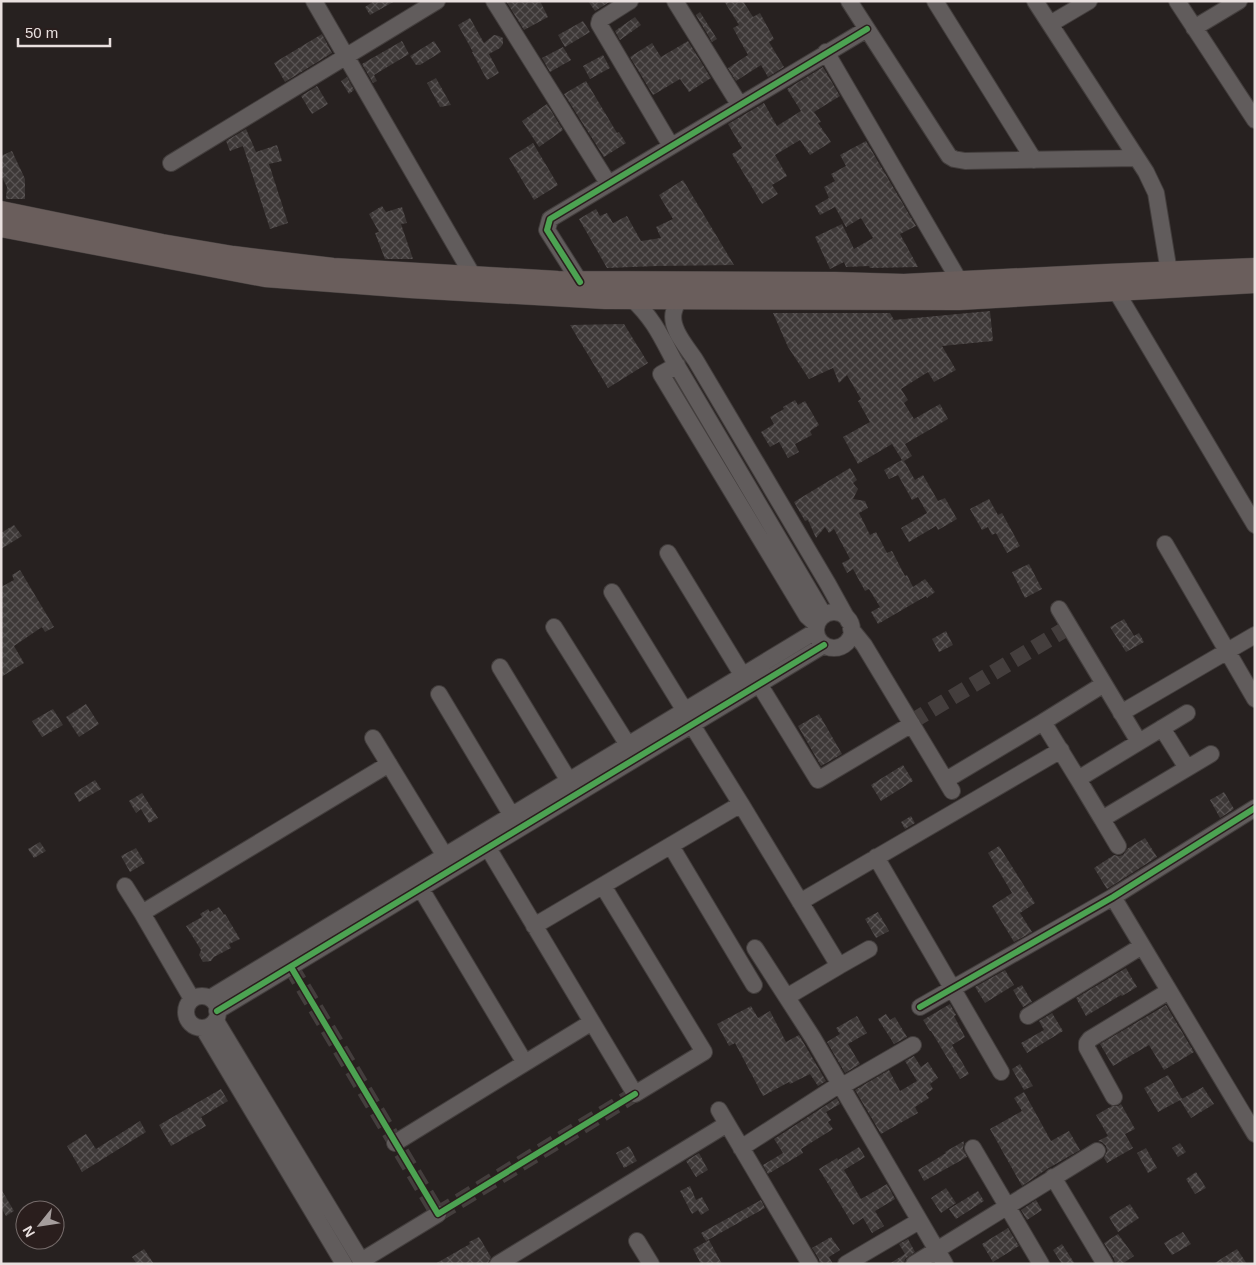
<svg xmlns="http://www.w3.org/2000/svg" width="1256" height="1265" viewBox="0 0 1256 1265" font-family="Arial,sans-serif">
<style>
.building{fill:url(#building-cross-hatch)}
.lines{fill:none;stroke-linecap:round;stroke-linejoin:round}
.minor-tunnel{stroke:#443e3d;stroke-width:16;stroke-dasharray:16 8;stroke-linecap:butt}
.minor-casing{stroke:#433e3d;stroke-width:18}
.major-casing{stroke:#433e3d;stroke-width:21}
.minor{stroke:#615c5c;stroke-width:16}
.major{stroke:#6a5e5c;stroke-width:20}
.cycleway-casing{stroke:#2a1e1d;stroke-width:9}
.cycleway{stroke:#4ca352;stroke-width:6}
</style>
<defs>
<pattern id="building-cross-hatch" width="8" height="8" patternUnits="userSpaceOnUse" patternTransform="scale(1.25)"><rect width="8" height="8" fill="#3d3837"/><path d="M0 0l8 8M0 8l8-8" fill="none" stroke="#595454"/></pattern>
</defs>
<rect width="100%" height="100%" fill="#272120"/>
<path class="building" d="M374,1H395L370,15L365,7Z
M506,1H540L548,17L524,30Z
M588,1H611L595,11Z
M724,1H743L753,17L760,13L774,39L769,42L784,67L768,77L761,65L736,81L728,68L748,55L733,28L739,25Z
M700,12L717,39L712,42L696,15Z
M635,17L641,25L620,40L615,31Z
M470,18L484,43L494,35L499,36L503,38V44L500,48L489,54L499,73L487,80L472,52H473L458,25Z
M583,21L590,32L565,47L558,35Z
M322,34L332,53L285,82L274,63Z
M402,41L409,54L374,75L377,81L373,83L362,64Z
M434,41L441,52L420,65H416L410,56Z
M688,41L711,78L689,92L680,79L653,95L630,57L652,43L661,57Z
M563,47L571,60L550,72L542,58Z
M603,55L610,68L590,79L583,66Z
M823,67L840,96L814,112L821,122L818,123L831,142L810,155L800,140L775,155L787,176L772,185L778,194L762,204L732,154L742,148L728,124L764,103L777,126L801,111L787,89Z
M347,77L354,90L349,94L341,81Z
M436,78L451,105L440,107L427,83Z
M586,81L617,133L619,132L626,143L604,157L564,94Z
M317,86L328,104L312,114L301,96Z
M547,104L563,130L539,147L522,121Z
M246,129L256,152L277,145L282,161L269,164L288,223L270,229L243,146L230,151L226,141Z
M866,141L916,226L900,234L918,267L870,268L869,266L846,267L844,262L830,269L815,237L842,224L854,249L873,238L861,218L846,227L835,207L820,215L815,206L829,198L824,187L835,181L831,174L846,166L840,155Z
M533,143L558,185L534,200L509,158Z
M12,151L25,179V199H6L7,187L1,175V156Z
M683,180L734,265L657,266L607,268L579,219L596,209L600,216L607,213L613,223L627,216L641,241L661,238L656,227L673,219L659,195Z
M382,206L386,212L402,207L407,223L401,224L413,259H385L375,233L379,232L369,214Z
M990,311L993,341L942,346L956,370L934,382L928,372L901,389L908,400L904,403L914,419L940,404L948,419L905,444L912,456L904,461L915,480L923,475L938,501L945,498L957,519L938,530L936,526L909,542L901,528L927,513L918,497L912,500L898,475L889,479L884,470L902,460L892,444L858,464L843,437L870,422L858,401L861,399L847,375L839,383L833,368L809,379L788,347L773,313H890L894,320Z
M624,324L648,363L608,388L570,325Z
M795,400L798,405L805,401L819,425L810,431L812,435L795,444L799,452L788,458L779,442L770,447L761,432L774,424L770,417L784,409L783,407Z
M850,468L857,480L853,483L858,489L853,499L865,501L868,508L859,513L870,535L876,532L887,553L892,551L905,576L907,575L913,587L925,579L935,592L927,598L926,596L878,624L871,612L880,607L869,589L865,591L853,569L847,573L842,563L850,559L834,529L829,533L825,527L816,538L808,520L805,521L794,502Z
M989,499L998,515L1002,513L1020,546L1007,553L996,533L992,535L988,527L982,530L970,509Z
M14,525L22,536L1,549V533Z
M1029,564L1042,589L1025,598L1012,572Z
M20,570L54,627L45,632L42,627L14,646L24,663L1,677V587L14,580L12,575Z
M1124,619L1134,636L1139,633L1144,642L1126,652L1110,627Z
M946,631L953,645L939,652L932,639Z
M86,704L99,724L79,737L66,717Z
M53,709L63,725L42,737L32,721Z
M819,714L842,754L821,766L798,726Z
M903,765L913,781L881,801L871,785Z
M95,780L101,789L79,802L74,793Z
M1224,792L1234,809L1220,818L1210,800Z
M142,793L158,818L149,823L141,809L136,813L129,801Z
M911,816L915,823L905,829L901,822Z
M1145,838L1157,857L1107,889L1094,868L1114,855L1119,856L1123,855L1127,849Z
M40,842L46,851L34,858L28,849Z
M999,846L1035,903L1020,913L1032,932L1014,942L992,906L1012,893L988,853Z
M136,848L145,863L130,872L121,856Z
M219,907L224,915L225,914L240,939L229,944L231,948L214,957L211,961L203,962L199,955L201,950L186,926L202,917L200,914L208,909L210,912Z
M878,912L889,931L876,938L865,919Z
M1126,968L1137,987L1122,996L1121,995L1086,1016L1076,998Z
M1005,970L1014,985L985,1003L975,987Z
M1022,985L1032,1002L1023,1007L1013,990Z
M950,1004L956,1015L954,1016L965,1037L952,1045L969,1074L960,1079L931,1031H930L923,1020Z
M1166,1005L1194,1052L1164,1070L1149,1045L1113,1066L1100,1044Z
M751,1006L758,1018L770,1011L786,1042L799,1035L826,1081L818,1086L810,1074L790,1084L789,1082L763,1096L735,1043L729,1046L717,1024Z
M1052,1013L1063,1031L1027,1053L1021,1043L1044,1030L1039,1021Z
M886,1014L890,1020L895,1017L907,1037L894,1044L878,1019Z
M857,1016L867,1033L848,1044L860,1064L845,1073L827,1042L840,1034L836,1028Z
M914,1056L921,1067L928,1062L938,1078L930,1084L933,1089L926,1094L929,1098L915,1107L918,1113L881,1134L855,1090L889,1070L900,1091L917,1081L905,1061Z
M1020,1064L1033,1086L1024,1090L1012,1069Z
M1168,1075L1182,1099L1158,1112L1144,1088Z
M1203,1087L1214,1104L1191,1118L1180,1100Z
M221,1089L228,1101L201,1117L206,1126L171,1146L159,1125Z
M1024,1092L1051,1141L1069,1131L1080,1150L1047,1169L1022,1186L990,1129L1022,1111L1014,1098Z
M837,1098L840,1104L826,1112L831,1120L828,1122L833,1129L801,1149L803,1153L768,1174L763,1165L783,1153L774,1139Z
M1121,1104L1135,1129L1125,1134L1133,1148L1107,1163L1104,1158L1107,1151L1106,1146L1102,1142L1098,1141L1108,1136L1096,1115L1112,1106H1118Z
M140,1121L146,1132L82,1172L67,1146L86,1134L96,1149Z
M964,1141L963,1149L967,1157L924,1181L918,1170L946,1153L945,1152Z
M1180,1143L1186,1152L1178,1157L1172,1148Z
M629,1146L637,1161L624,1168L616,1153Z
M859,1147L865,1157L844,1170L861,1199L887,1184L895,1199L875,1211L884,1226L872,1233L863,1218L853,1225L819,1169L837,1158L838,1160Z
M1146,1148L1157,1168L1148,1173L1137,1153Z
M699,1153L708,1170L696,1177L686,1161Z
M1196,1172L1206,1188L1195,1194L1186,1179Z
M690,1186L696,1200L702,1197L709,1210L701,1215L698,1210L692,1214L680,1191Z
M946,1188L956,1203L941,1213L931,1198Z
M1,1189L14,1211L6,1216L1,1207Z
M978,1191L984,1201L956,1219L949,1209Z
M761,1200L765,1208L706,1241L701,1233Z
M1036,1200L1042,1210L1027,1220L1021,1210Z
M1130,1204L1139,1218L1118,1232L1109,1217Z
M1008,1228L1019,1246L993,1262L982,1244Z
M1183,1232L1191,1244L1172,1255L1164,1243Z
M1118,1234L1134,1256L1122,1264H1115L1114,1259L1104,1243Z
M479,1237L491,1257L488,1263L435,1264L470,1244L469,1242Z
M831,1237L840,1250L829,1257L833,1264H820L819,1259L812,1248Z
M908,1239L915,1252L905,1259L904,1264H889L905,1254L899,1244Z
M709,1240L722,1264H701L693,1249Z
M1062,1244L1075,1264H1062L1053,1250Z
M144,1249L154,1264H137L132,1257Z
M1237,1249L1247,1264H1213Z"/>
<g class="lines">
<path class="minor-tunnel" d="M911,722L1069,627
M291,967L438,1214L635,1094"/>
<g class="minor-casing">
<path id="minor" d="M314,1L473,276
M494,1L608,183
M630,1L600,20L599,24L671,146
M675,1L739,104
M849,1L949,156L954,159L965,161L1137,158
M935,1L1034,160
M1035,1L1146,172L1156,193L1169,272
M1177,1L1255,120
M1050,24L1089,1
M1194,28L1239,1
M826,52L960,282
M171,163L437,1
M580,282L547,230L550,219L867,29
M1116,291L1255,525
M632,299C652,317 661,336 673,359L824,615
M679,299C677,303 675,307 674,311C669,328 687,347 696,361L828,584L849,622
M677,365L661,374L807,616L817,625
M1165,544L1255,699
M668,553L743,676
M612,592L685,711
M1059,609L1139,742
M816 630a18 18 0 1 1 36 0a18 18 0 1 1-36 0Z
M554,627L628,745
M851,629L864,645L952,791
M500,667L569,781
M759,684L818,780L912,724
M1104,684L1043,722L1078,779L1187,713
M439,694L512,816
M1121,713L1255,635
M1162,728L1187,768
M373,738L445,856
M1078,779L1102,819
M946,780L1043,722
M741,804L839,966L790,995
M671,846L754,985
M1118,846L1102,819L1211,754
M876,857L1001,1072
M125,886L142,913L389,764
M421,889L525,1063L592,1022L488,848
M1113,897L1255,1134
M800,902L1061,750
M142,913L192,999
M534,926L741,804L692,725
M755,948L813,1038L945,1264
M839,966L869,949
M186 1012a16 16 0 1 1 32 0a16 16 0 1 1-32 0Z
M210,998L816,631
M920,1007L1113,897L1255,808
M217,1011L824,645
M1028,1016L1142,946
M216,1021L363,1264
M592,1022L635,1094L704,1052L603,886
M203,1028L344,1264
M842,1086L913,1045
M1114,1097L1087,1048V1043L1090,1039L1169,991
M719,1110L810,1264
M395,1143L525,1063
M741,1148L840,1084
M973,1148L1041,1264
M1053,1177L1105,1264
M637,1241L651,1264
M361,1261L438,1214
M498,1264L727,1124
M846,1264L919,1221
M914,1264L1097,1151"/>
</g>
<g class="major-casing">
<path id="major" d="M1,211L162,244L233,256L333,268L558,281L835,282L904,284L1107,274L1255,268
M1,227L265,277L410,288L605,299L959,300L1255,283"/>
</g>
<use href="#minor" class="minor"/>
<use href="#major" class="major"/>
<g class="cycleway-casing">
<path id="cycleway" d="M580,282L547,230L550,219L867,29
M291,967L438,1214L635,1094
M920,1007L1113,897L1255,808
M217,1011L824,645"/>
</g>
<use href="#cycleway" class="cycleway"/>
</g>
<rect width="1256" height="1265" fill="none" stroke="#e9e0df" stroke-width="5"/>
<g transform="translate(40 1225) rotate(240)"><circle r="24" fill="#2a1e1d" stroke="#766c6b"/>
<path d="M0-4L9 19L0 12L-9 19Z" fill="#a59d9c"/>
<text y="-8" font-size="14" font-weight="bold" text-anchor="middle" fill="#e9e0df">N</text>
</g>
<path d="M18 38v8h92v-8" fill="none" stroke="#e9e0df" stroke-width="2.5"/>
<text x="25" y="38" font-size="15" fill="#e9e0df" stroke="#2a1e1d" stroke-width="4" paint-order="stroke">50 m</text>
</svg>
